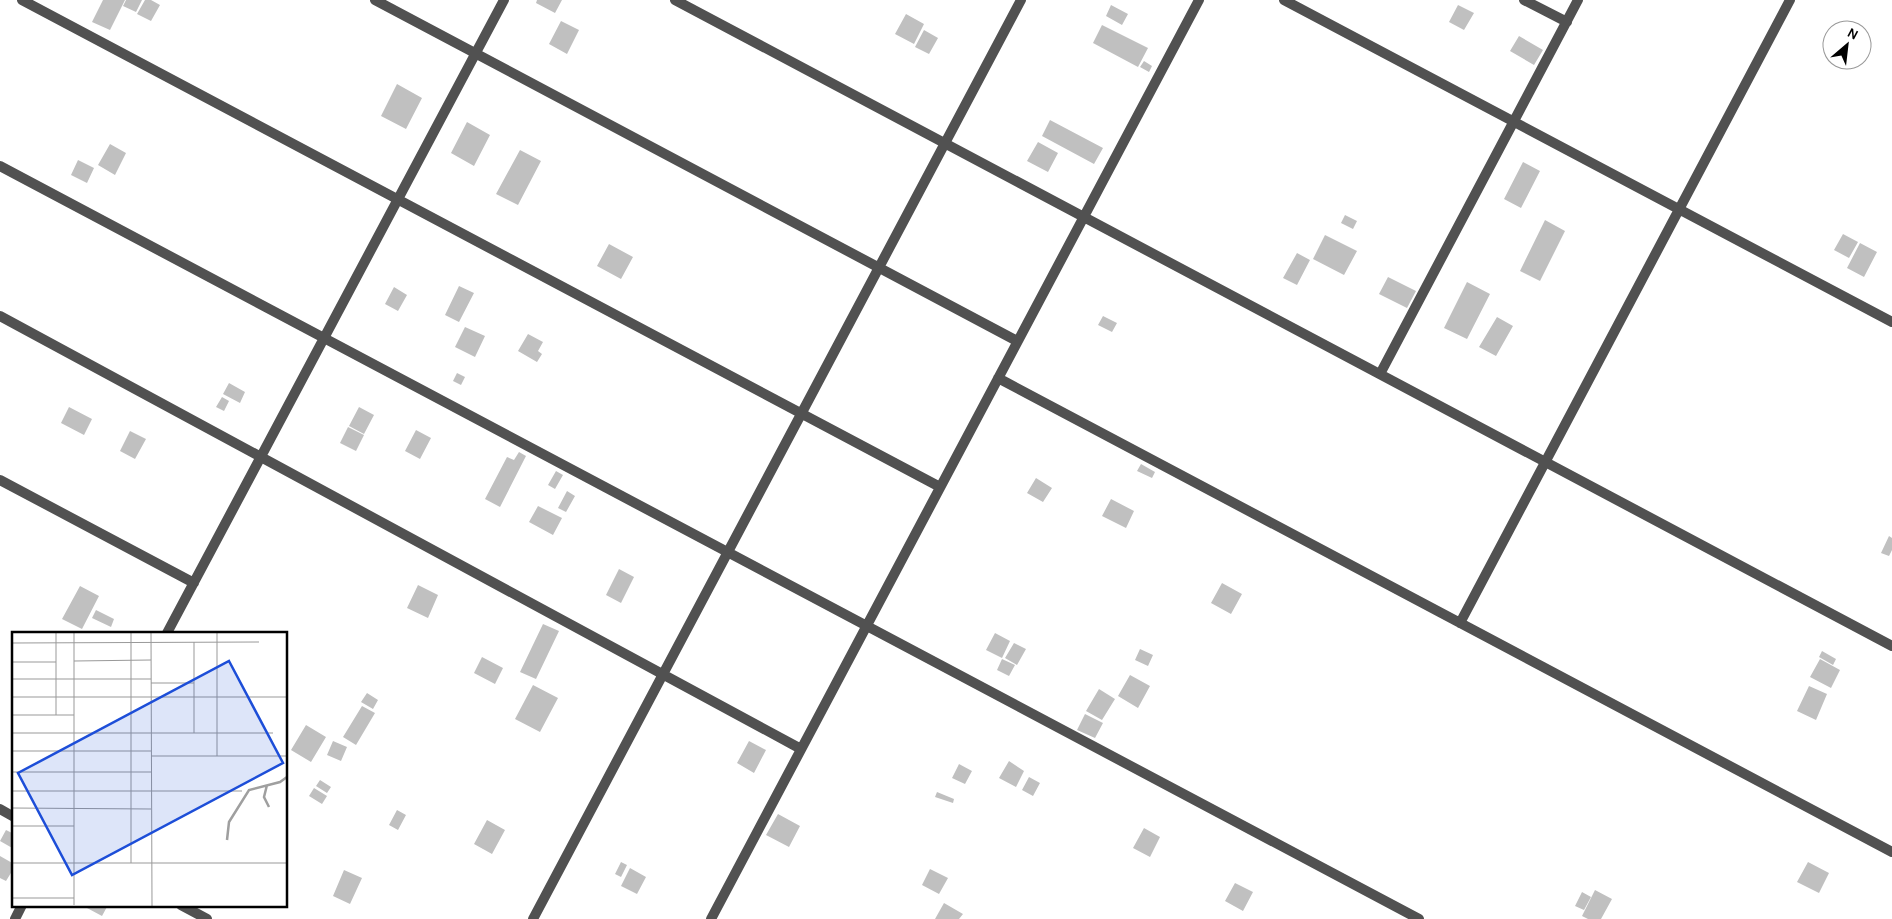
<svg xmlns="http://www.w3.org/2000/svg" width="1892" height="919" viewBox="0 0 1892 919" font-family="Karla,sans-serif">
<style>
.building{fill:#c0c0c0}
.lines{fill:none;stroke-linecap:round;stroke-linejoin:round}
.minor{stroke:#515151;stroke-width:10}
.inset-river{fill:none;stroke:#9f9f9f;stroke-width:2.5}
.inset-road{fill:none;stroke:#999;stroke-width:1}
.view{fill:#1d4ed8;fill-opacity:0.15;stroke:#1d4ed8;stroke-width:2.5}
.inset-edge{fill:none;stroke:#000;stroke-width:2.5}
</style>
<rect width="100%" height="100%" fill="#fff"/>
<path class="building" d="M103,0H125L110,30L92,22Z
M126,0H142L136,12L123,6Z
M145,0H151L160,5L151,21L137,14Z
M537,0H562L555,13L536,3Z
M1111,5L1128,14L1122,25L1106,16Z
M1458,5L1474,13L1464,30L1449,22Z
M906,14L924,24L914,44L895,34Z
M561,21L579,30L567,54L549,44Z
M1102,25L1148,48L1138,67L1093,43Z
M924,30L938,38L929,54L915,47Z
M1519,36L1543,50L1534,65L1510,51Z
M1144,61L1152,66L1149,72L1140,67Z
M397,84L422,98L406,129L381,116Z
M1050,120L1103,148L1094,164L1042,136Z
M467,122L490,135L474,166L451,153Z
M1038,142L1058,153L1048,172L1027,161Z
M110,144L126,153L115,175L98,165Z
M520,150L541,161L518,205L496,194Z
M78,160L94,168L87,183L71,175Z
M1523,162L1540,171L1521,208L1504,199Z
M1345,215L1357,221L1353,229L1341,223Z
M1545,220L1565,231L1540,281L1520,271Z
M1843,234L1858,242L1849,258L1834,250Z
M1325,235L1357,251L1344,275L1313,259Z
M1860,243L1877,252L1864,277L1847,268Z
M609,244L633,257L621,279L597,266Z
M1297,253L1310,260L1297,285L1283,278Z
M1388,277L1416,291L1407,308L1379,294Z
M1467,282L1490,294L1467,339L1444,328Z
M459,286L474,293L459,322L445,315Z
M394,287L407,295L398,311L385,304Z
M1103,316L1117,323L1112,332L1098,325Z
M1497,317L1513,326L1496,356L1479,347Z
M465,327L485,336L475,357L455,347Z
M528,334L543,342L538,351L542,354L537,362L518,351Z
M457,373L465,377L461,385L453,381Z
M229,383L245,392L240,403L223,394Z
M222,397L229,401L224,411L216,407Z
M69,407L92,419L84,435L61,423Z
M359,407L374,415L364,434L349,426Z
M348,427L364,435L356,451L340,443Z
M416,430L431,438L420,459L405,451Z
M130,431L146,439L135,459L120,451Z
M519,452L526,456L500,507L485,499L507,457L514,460Z
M1141,464L1155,472L1152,478L1137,471Z
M556,471L563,475L555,489L548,485Z
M1036,478L1052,488L1043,502L1027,493Z
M567,491L575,496L566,512L558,508Z
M1111,499L1134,511L1126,528L1102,516Z
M538,506L562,518L553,535L529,522Z
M1889,536L1892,538V550L1889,556L1881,553Z
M619,569L634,577L621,603L606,595Z
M1222,583L1242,594L1231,614L1211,603Z
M418,585L438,595L428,618L407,608Z
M80,586L99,596L82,629L62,619Z
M96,610L114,619L111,627L92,618Z
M543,624L559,631L536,679L520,672Z
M995,633L1010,641L1002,658L986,650Z
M1014,643L1026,649L1017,665L1005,658Z
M1140,649L1153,655L1148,666L1135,660Z
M1822,651L1836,659L1833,665L1819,657Z
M482,657L503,668L495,684L474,673Z
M1002,659L1015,665L1009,676L997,670Z
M1820,659L1840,670L1831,688L1810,677Z
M1130,675L1150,686L1138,708L1118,696Z
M533,685L558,698L540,732L515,719Z
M1809,686L1827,694L1816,720L1797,711Z
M1099,689L1115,699L1102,720L1086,711Z
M367,693L378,700L373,709L361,702Z
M362,706L375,713L356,745L343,737Z
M1085,714L1103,723L1095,738L1077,730Z
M306,725L326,737L311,762L291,750Z
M333,741L347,747L341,761L327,755Z
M749,741L766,750L754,773L737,763Z
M1009,761L1024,771L1016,787L999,778Z
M959,764L972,771L965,784L952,778Z
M1029,777L1040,783L1033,796L1022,790Z
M320,780L331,787L327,793L316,786Z
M314,788L327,796L322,804L309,796Z
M937,792L954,799L953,803L935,797Z
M397,810L406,815L398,830L389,825Z
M778,814L800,826L789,847L766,835Z
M487,820L505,830L492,854L474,844Z
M1144,828L1160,837L1150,857L1133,848Z
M6,830L14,834V849L0,841Z
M0,856L14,864V868L6,881L0,878Z
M621,862L627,865L621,877L615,874Z
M1808,862L1829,873L1819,893L1797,882Z
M630,868L646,877L637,894L621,886Z
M930,869L948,878L939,894L922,885Z
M344,870L362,878L350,904L333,896Z
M1235,883L1253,892L1243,911L1225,901Z
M1595,890L1612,899L1601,919H1588L1582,916Z
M1582,892L1591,897L1584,910L1575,906Z
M944,903L963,914L959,919H935Z
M89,905H108L102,916L87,908Z"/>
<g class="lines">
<path class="minor" d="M22,0L940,487
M375,0L1017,341
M675,0L1892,646
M1284,0L1892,322
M1524,0L1567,22
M0,166L1419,919
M0,316L801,749
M1380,374L1578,0
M998,378L1892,852
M0,480L194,583
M1460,623L1790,0
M167,633L504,0
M0,809L14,817
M181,905L207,919
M15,919L22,905
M533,919L1021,0
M711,919L1199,0"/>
</g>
<g transform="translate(12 632)">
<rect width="275" height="275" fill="#fff"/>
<path class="inset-river" d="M255,153L252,165L257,175M215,208L217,190L237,158L268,150L275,145"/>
<path class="inset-road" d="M44,1V83M62,1V273M119,1V231M139,1L140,274M205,1V124M182,10V101M0,11L247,10M62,29L139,28M44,30H0V83H62M0,47H139M139,51H182M0,65H275M0,101H261M0,119H139M139,124H275M0,140H139M0,159H230M0,176L139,177M0,194H62M0,231H275M0,266H62"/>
<path class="view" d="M217,29L271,131L60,243L6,141Z"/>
<rect width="275" height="275" class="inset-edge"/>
</g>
<g transform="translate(1847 45) rotate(28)"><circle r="24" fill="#ffffff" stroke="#999999"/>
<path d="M0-4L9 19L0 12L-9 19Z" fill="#000000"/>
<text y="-8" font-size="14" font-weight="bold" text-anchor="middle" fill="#000000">N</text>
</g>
</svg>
